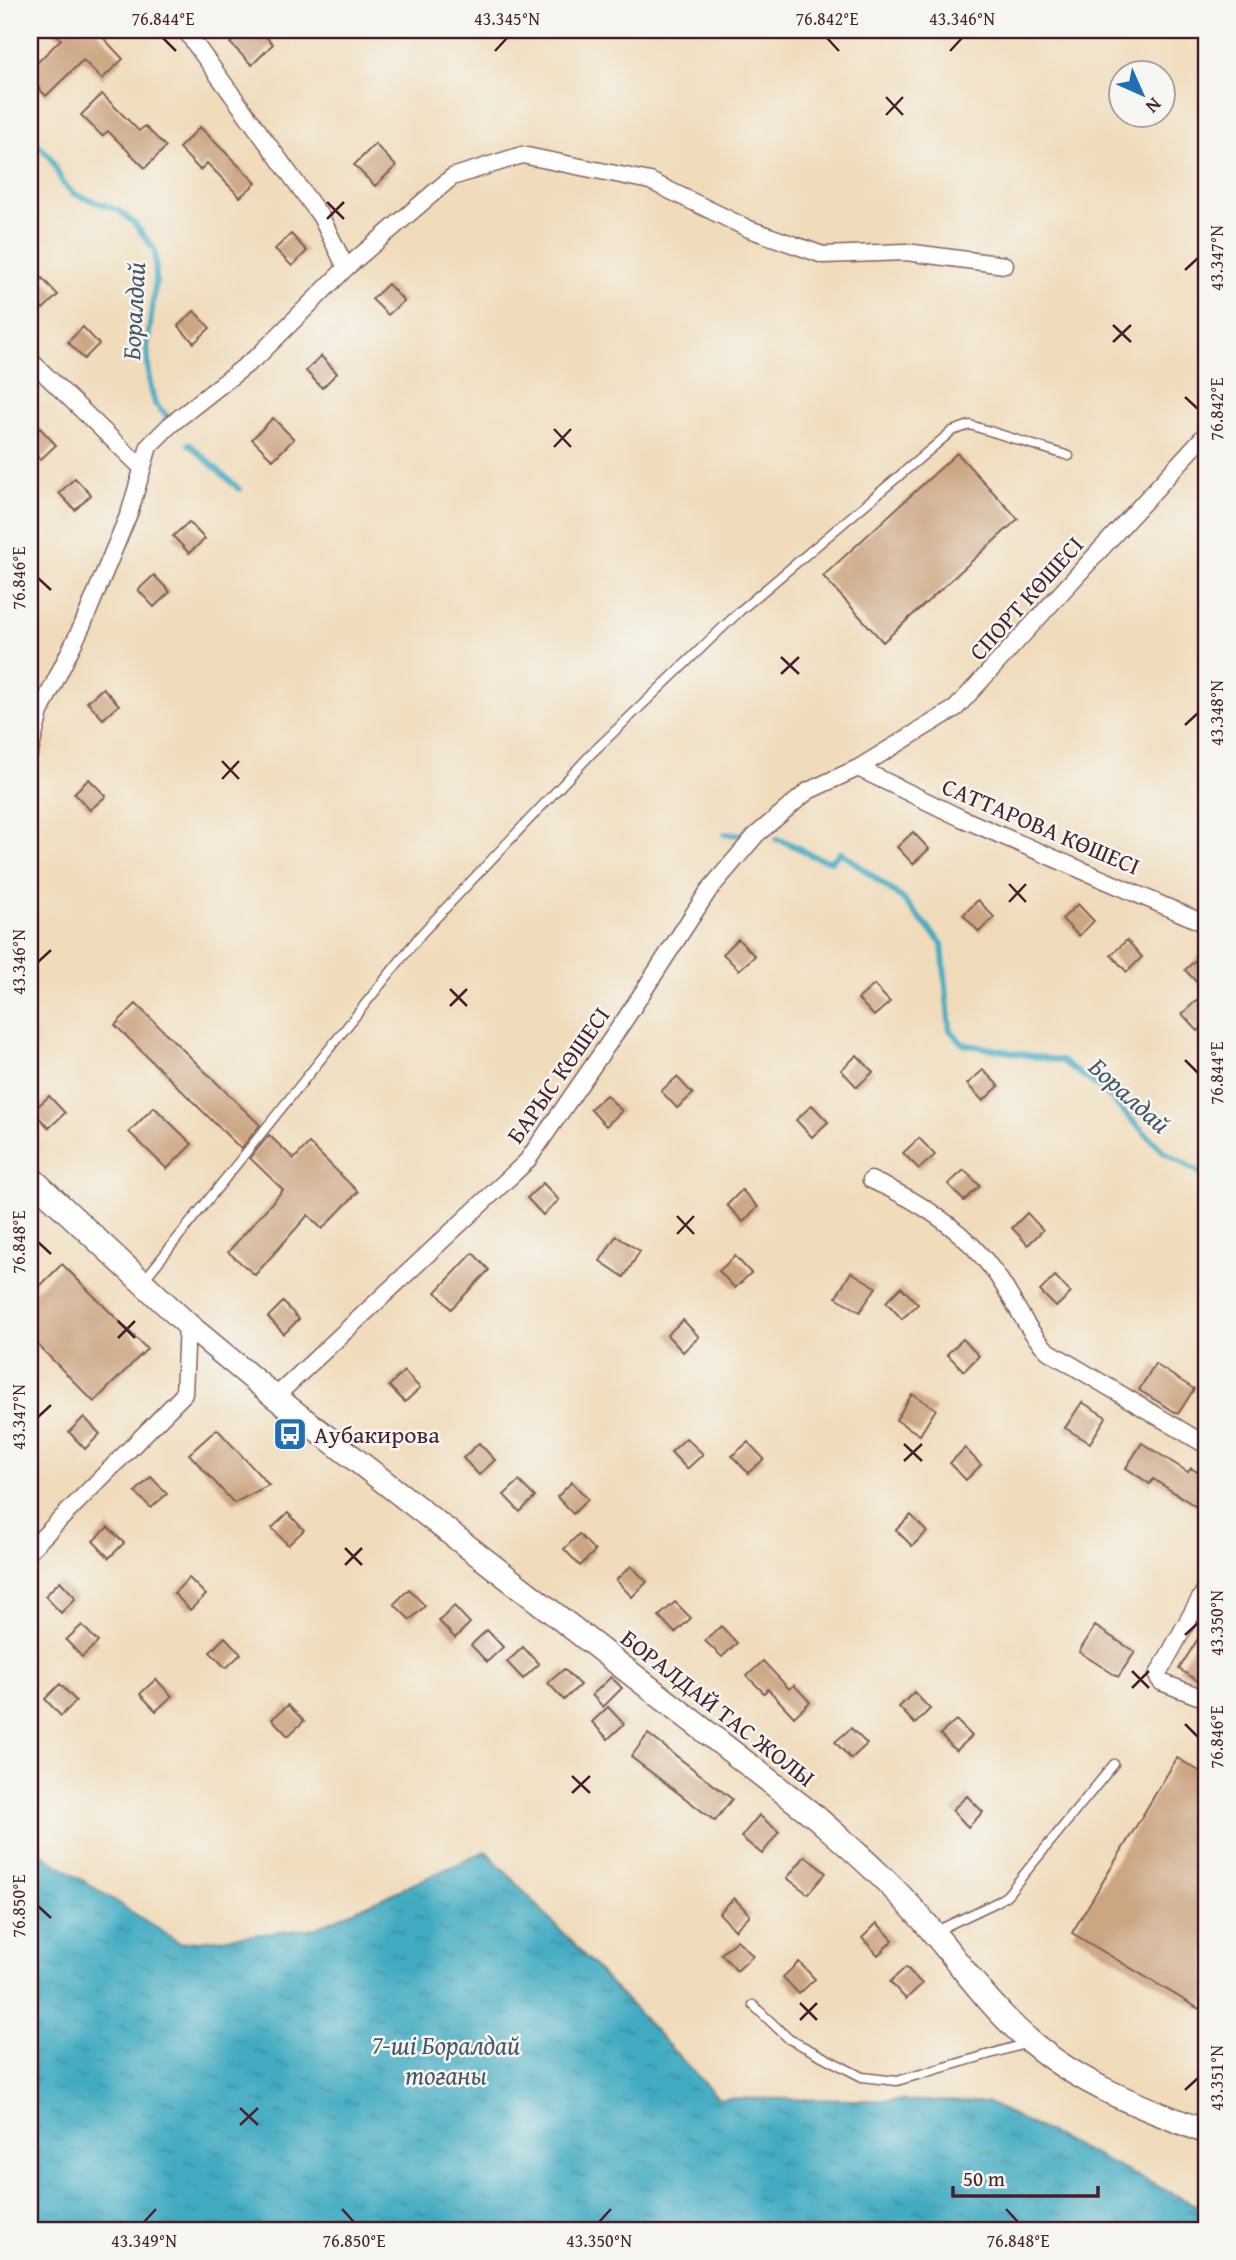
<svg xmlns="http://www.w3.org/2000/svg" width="1236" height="2260" viewBox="0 0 1236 2260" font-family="'Gentium Book Plus',serif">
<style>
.water{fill:url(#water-ripples);stroke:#466476;stroke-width:2}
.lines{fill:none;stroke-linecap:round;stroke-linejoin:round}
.stream{stroke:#41aac1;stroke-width:6}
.building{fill:#cca581}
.service-casing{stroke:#84615d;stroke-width:11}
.minor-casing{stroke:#84615d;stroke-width:19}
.secondary-casing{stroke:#84615d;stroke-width:26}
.service{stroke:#fff;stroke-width:8}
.minor{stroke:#fff;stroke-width:16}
.secondary{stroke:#fff;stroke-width:23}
.ticks{fill:none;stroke:#4a1f2b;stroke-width:2.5}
.labels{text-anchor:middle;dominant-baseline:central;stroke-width:5;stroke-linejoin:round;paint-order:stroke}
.street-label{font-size:24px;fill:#4a1f2b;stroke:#f6f6f2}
.poi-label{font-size:24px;fill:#4a1f2b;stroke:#f6f6f2;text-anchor:start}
.water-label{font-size:26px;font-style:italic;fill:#465767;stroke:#f6f6f2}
.neatline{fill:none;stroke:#4a1f2b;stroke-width:2.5}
.ticks-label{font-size:18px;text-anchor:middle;fill:#4a1f2b}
</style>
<defs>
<pattern id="water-ripples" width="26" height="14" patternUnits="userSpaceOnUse" patternTransform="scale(1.75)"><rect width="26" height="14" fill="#41aac1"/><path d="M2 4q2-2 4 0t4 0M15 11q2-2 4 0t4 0" fill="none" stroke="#388a9d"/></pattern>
</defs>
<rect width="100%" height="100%" fill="#f6f6f2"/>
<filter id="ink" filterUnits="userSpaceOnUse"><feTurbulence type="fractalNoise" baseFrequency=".0143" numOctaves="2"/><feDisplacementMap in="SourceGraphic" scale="14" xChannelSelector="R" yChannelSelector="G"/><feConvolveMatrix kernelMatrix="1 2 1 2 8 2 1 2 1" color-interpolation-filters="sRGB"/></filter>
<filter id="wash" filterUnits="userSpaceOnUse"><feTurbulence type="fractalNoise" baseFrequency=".00686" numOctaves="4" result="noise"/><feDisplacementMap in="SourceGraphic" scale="28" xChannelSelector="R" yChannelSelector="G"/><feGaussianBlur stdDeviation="1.57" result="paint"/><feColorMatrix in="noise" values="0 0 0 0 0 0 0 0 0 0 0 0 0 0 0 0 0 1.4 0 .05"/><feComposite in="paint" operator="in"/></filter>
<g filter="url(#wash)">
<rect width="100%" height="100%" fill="#f0dcbb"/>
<path class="water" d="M30,1846L180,1943L316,1928L486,1851L718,2098L986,2102L1206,2210V2230H30Z"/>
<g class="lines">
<path class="stream" d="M30,136L50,157L63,183L74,194L118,210L134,223L155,250L156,279L147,348L149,379L155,404L167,416
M189,444L239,489
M725,834L745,835
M776,839C796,843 810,859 831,861L841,852L903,899L942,944L950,1030L963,1044L1062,1061L1100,1088L1164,1152L1206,1176"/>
</g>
<g id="blocks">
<path class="building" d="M51,30H96L123,59L102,79L83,60L46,96L30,79V70L61,39Z
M244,30H259L273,44L252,65L230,43Z
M102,94L139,131L145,126L166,147L145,168L108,131L102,136L81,115Z
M200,127L256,183L240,197L207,163L200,170L179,148Z
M375,144L396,166L375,186L354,165Z
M291,234L307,251L292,266L275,249Z
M42,278L58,295L43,309L30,296V289Z
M388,284L404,301L388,315L372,299Z
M194,311L210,328L194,343L178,326Z
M83,327L99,344L84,359L68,342Z
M321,356L337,373L322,388L306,371Z
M273,418L294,439L273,460L252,439Z
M40,428L56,445L40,460L30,448V437Z
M957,453L1018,519L883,642L823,576Z
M75,478L91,495L75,510L59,493Z
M189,522L205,539L189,553L173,536Z
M154,575L170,592L154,607L138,590Z
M103,688L119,705L103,719L87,702Z
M89,779L106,796L90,810L74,793Z
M913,832L929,849L913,864L897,847Z
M978,900L994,917L979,932L963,915Z
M1078,904L1094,921L1079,936L1062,919Z
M738,939L755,956L739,970L723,954Z
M1127,940L1142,957L1127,972L1111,955Z
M1206,950V992L1185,970Z
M874,985L890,1002L874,1016L858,999Z
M1198,999L1206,1008V1023L1198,1031L1182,1014Z
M136,1004L260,1125L241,1149L115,1025Z
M857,1055L873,1072L857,1087L841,1070Z
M983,1070L999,1086L983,1101L967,1084Z
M677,1077L693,1094L677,1108L661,1091Z
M606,1095L622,1111L606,1126L590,1109Z
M49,1096L65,1113L49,1128L33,1111Z
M812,1105L828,1122L812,1137L796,1120Z
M154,1107L192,1144L167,1169L129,1132Z
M269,1135L294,1159L309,1143L358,1192L322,1229L308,1215L255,1275L228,1252L283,1190L250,1158Z
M919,1138L935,1155L919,1169L903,1153Z
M964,1170L980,1186L964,1201L948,1184Z
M543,1183L559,1200L543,1215L527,1198Z
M742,1190L758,1207L743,1222L727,1205Z
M1027,1213L1043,1230L1028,1245L1012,1228Z
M616,1236L640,1251L624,1277L600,1261Z
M473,1253L489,1270L451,1309L436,1292Z
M735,1256L751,1273L735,1288L719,1271Z
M62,1264L147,1349L94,1402L30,1337V1296Z
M851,1272L876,1287L860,1312L836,1297Z
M1055,1276L1071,1293L1056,1307L1040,1291Z
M901,1287L918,1304L902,1319L886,1302Z
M283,1302L299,1319L284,1334L268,1317Z
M683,1320L699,1337L683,1352L667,1335Z
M963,1339L979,1356L964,1371L947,1354Z
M1155,1364L1194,1389L1178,1414L1139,1390Z
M404,1371L420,1388L405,1402L389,1386Z
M912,1394L936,1409L920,1435L896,1420Z
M1082,1402L1106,1417L1090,1443L1065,1428Z
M84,1417L100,1434L85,1449L69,1432Z
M217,1429L269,1485L234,1503L189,1454Z
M686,1438L703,1454L687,1469L671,1452Z
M748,1442L764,1459L748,1473L732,1456Z
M479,1443L495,1460L479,1475L463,1458Z
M1142,1443L1188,1472L1191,1468L1206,1478V1513L1153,1479L1150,1484L1126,1468Z
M965,1448L981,1465L966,1480L950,1463Z
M151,1477L167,1494L151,1508L135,1492Z
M519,1481L535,1497L520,1512L504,1495Z
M572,1482L588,1499L573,1514L557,1497Z
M288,1513L304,1530L288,1545L272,1528Z
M911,1515L927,1532L912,1546L896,1530Z
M108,1527L124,1543L109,1558L93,1541Z
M579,1534L595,1551L580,1566L564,1549Z
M631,1566L647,1582L632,1597L616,1580Z
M189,1578L206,1595L190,1610L174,1593Z
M60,1581L76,1598L61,1613L45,1596Z
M409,1589L425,1606L410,1620L394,1604Z
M675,1602L691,1618L675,1633L659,1616Z
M454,1606L470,1623L455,1638L439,1621Z
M82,1625L98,1642L82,1657L66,1640Z
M721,1626L737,1643L722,1657L705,1641Z
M1095,1626L1135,1652L1118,1677L1079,1652Z
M1206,1626V1686L1179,1669Z
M487,1630L503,1647L487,1662L471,1645Z
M225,1637L241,1654L226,1668L210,1652Z
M523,1647L539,1664L523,1679L507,1662Z
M763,1661L789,1689L794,1685L810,1702L794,1717L768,1689L764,1693L747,1676Z
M564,1669L580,1685L564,1700L548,1683Z
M611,1677L622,1688L603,1707L592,1695Z
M156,1679L172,1696L156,1711L140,1694Z
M60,1684L76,1701L61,1716L45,1699Z
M914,1692L930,1709L915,1724L899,1707Z
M288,1705L304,1721L288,1736L272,1719Z
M608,1707L624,1724L608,1739L592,1722Z
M956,1720L972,1736L956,1751L940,1734Z
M851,1728L867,1744L851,1759L835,1742Z
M648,1734L732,1799L715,1821L631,1757Z
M1177,1758L1206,1775V2001L1201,2010L1072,1933Z
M967,1796L983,1812L968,1827L952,1810Z
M759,1815L779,1832L762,1854L741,1837Z
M805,1856L826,1873L808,1894L787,1878Z
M734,1898L750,1915L735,1930L719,1913Z
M877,1923L893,1940L878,1955L862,1938Z
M737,1940L753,1956L737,1971L721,1954Z
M799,1962L815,1979L799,1994L783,1977Z
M906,1967L922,1984L906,1999L890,1982Z"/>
</g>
</g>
<g filter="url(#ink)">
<use href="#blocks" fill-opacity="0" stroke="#84615d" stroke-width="2"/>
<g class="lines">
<g class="service-casing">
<path id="service" d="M144,1280L422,933L593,752L741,610L952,431L970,425L1069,456
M936,1931L997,1902L1007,1895L1114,1764
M753,2005L789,2039L862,2077L897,2081L1028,2043"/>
</g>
<g class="minor-casing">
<path id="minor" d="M185,30L321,217L346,268
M30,360L141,467
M30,752L40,712L83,624L130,511L149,446L170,425L259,355L346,268L452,177L522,155L650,181L749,229L823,255L906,252L1005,265
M858,768L961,818L1206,924
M871,1180C920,1201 965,1230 996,1274C1014,1299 1025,1329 1048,1351L1206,1445
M275,1397L527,1161L626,1018L709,890L756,835L808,791L858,768L956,708L1206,434
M30,1550L184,1394L187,1324
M1198,1696L1161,1682L1157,1676L1206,1588"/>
</g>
<g class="secondary-casing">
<path id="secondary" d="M30,1177L187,1324L275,1397L817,1818C853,1850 890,1882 921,1918C957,1959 989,2007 1031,2042C1081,2085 1146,2109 1206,2132"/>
</g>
<use href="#service" class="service"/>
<use href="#minor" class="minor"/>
<use href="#secondary" class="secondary"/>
</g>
</g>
<path class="ticks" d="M163,38L176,51M827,38L839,51M495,51L507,38M950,51L962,38M886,97L903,115M886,115L903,97M327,202L344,219M327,219L344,202M1185,270L1198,258M1113,325L1131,342M1113,342L1131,325M1185,397L1198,409M554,429L571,447M554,447L571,429M38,578L51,590M781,657L799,674M781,674L799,657M1185,725L1198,713M222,761L239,779M222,779L239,761M1009,884L1026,902M1009,902L1026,884M38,962L51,950M450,989L467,1006M450,1006L467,989M1185,1060L1198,1073M677,1216L694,1234M677,1234L694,1216M38,1242L51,1254M118,1321L135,1338M118,1338L135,1321M38,1417L51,1405M904,1444L922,1461M904,1461L922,1444M345,1548L362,1565M345,1565L362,1548M1185,1635L1198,1623M1132,1671L1149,1688M1132,1688L1149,1671M1185,1724L1198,1737M572,1776L590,1793M572,1793L590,1776M38,1906L51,1918M800,2003L817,2020M800,2020L817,2003M1185,2090L1198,2078M240,2108L258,2125M240,2125L258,2108M342,2209L354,2222M1006,2209L1018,2222M144,2222L156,2209M599,2222L611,2209"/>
<defs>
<g id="bus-square" transform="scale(1.75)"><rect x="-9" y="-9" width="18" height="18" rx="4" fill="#1f6fb2" stroke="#f6f6f2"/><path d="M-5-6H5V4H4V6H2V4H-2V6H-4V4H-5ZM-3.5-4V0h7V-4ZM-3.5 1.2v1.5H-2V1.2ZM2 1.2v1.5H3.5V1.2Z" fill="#fff"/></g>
</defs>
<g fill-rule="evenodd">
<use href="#bus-square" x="290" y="1434"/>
</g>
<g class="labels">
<g class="street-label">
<text transform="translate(1026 598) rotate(-48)">СПОРТ КӨШЕСІ</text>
<text transform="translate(1041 826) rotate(23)">САТТАРОВА КӨШЕСІ</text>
<text transform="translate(558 1075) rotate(-55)">БАРЫС КӨШЕСІ</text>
<text transform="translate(718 1708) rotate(38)">БОРАЛДАЙ ТАС ЖОЛЫ</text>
</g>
<g class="poi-label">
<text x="314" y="1434">Аубакирова</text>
</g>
<g class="water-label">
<text transform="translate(133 311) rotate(-87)">Боралдай</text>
<text transform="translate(1130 1095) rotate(42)">Боралдай</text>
<text x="446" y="2044">7-ші Боралдай<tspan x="446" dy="30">тоғаны</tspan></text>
</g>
</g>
<rect width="1236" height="2260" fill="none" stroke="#f6f6f2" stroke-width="77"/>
<g transform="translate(1142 94) rotate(135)"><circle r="33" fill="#f6f6f2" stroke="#b1a0a2" stroke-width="2"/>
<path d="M0-5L12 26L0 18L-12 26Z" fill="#1f6fb2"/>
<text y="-10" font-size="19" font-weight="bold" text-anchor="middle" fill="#4a1f2b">N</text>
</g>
<path d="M953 2186v10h145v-10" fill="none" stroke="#4a1f2b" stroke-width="3.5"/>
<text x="963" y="2186" font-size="21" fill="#4a1f2b" stroke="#f6f6f2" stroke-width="5" paint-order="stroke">50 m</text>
<rect x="38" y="38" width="1160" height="2184" class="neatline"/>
<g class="ticks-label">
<text x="163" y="25">76.844°E</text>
<text x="507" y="25">43.345°N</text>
<text x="827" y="25">76.842°E</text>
<text x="962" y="25">43.346°N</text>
<text transform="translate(1217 258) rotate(-90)" y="6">43.347°N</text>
<text transform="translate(1217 409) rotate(-90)" y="6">76.842°E</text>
<text transform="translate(19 578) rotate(-90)" y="6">76.846°E</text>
<text transform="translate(1217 713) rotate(-90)" y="6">43.348°N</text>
<text transform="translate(19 962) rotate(-90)" y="6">43.346°N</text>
<text transform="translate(1217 1073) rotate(-90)" y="6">76.844°E</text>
<text transform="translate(19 1242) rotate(-90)" y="6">76.848°E</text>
<text transform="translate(19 1417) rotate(-90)" y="6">43.347°N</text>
<text transform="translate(1217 1623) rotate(-90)" y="6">43.350°N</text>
<text transform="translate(1217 1737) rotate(-90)" y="6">76.846°E</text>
<text transform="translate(19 1906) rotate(-90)" y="6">76.850°E</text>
<text transform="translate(1217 2078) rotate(-90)" y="6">43.351°N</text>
<text x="144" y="2247">43.349°N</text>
<text x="354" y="2247">76.850°E</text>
<text x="599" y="2247">43.350°N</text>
<text x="1018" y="2247">76.848°E</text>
</g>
</svg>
